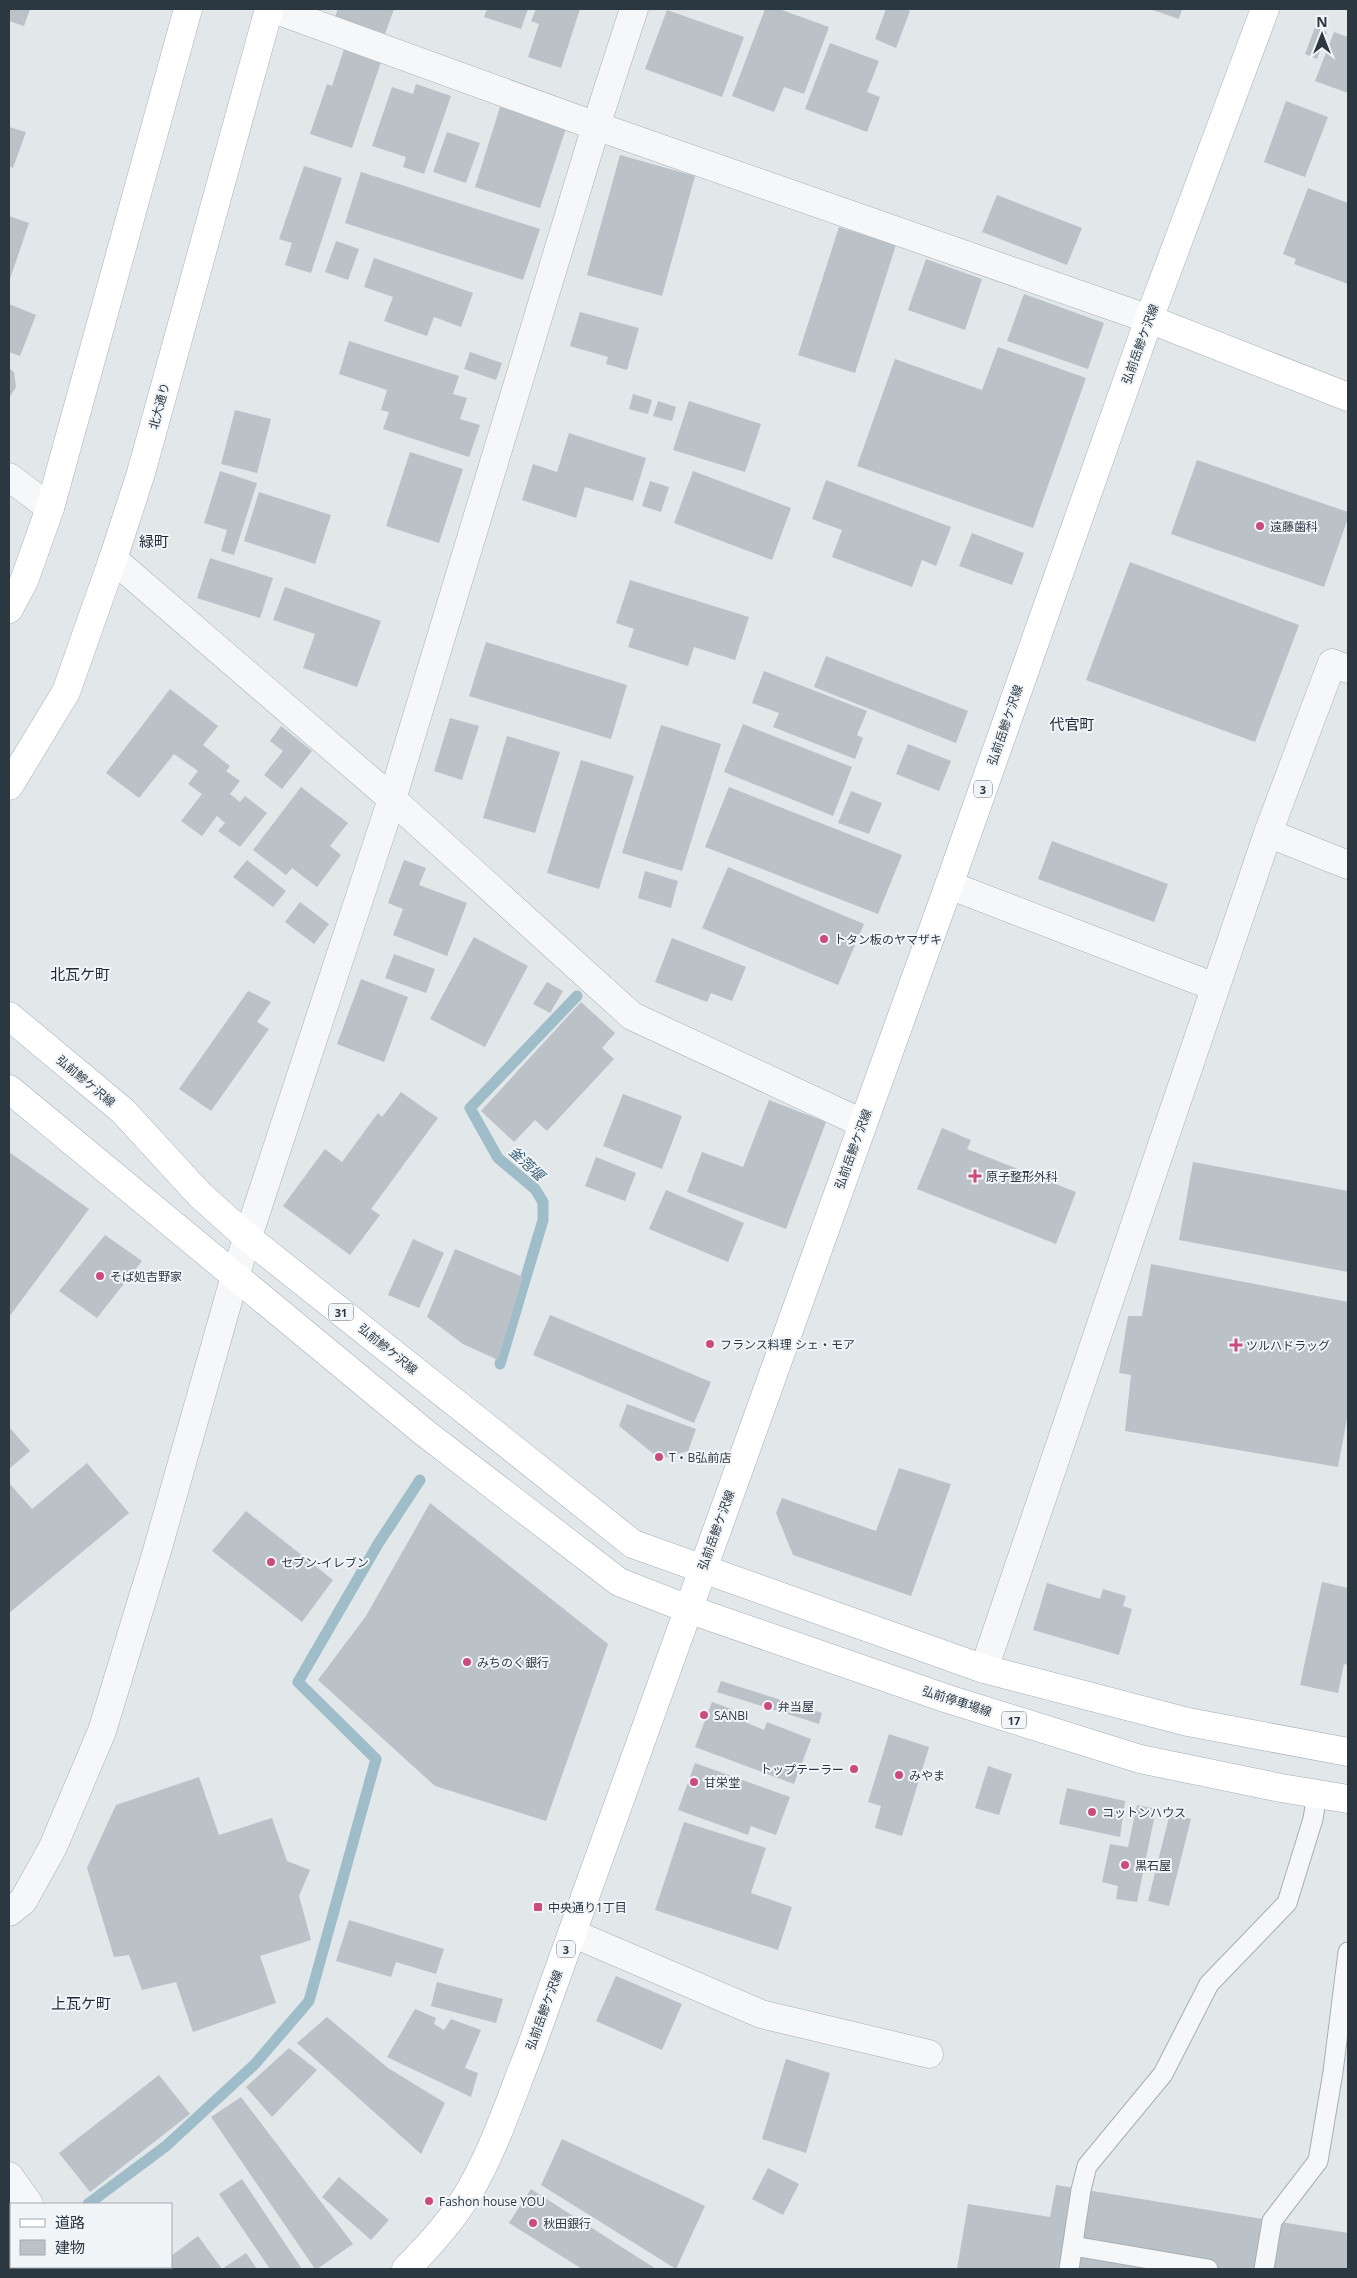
<svg xmlns="http://www.w3.org/2000/svg" width="1357" height="2278" viewBox="0 0 1357 2278" font-family="'Open Sans','Noto Sans JP',sans-serif">
<style>
.lines{fill:none;stroke-linecap:round;stroke-linejoin:round}
.stream{stroke:#9fbcc9;stroke-width:11}
.building{fill:#bac1c7}
.lane-casing{stroke:#a7afb4;stroke-width:21}
.street-casing{stroke:#a7afb4;stroke-width:29}
.secondary-casing{stroke:#a7afb4;stroke-width:29}
.primary-casing{stroke:#a2aeb6;stroke-width:29}
.lane{stroke:#f5f7f8;stroke-width:19}
.street{stroke:#f5f7f8;stroke-width:28}
.secondary{stroke:#fff;stroke-width:28}
.primary{stroke:#fff;stroke-width:28}
.poi-dot{fill:#cb4c7a;stroke:#f2f5f8;stroke-width:2}
.labels{text-anchor:middle;dominant-baseline:central;stroke-width:4;stroke-linejoin:round;paint-order:stroke}
.shield{fill:#f2f5f8;stroke:#677179;stroke-width:1}
.shield-label{font-size:11px;font-weight:bold;fill:#2b3842}
.street-label{font-size:12px;fill:#2b3842;stroke:#f2f5f8}
.poi-label{font-size:12px;fill:#2b3842;stroke:#f2f5f8;text-anchor:start}
.water-label{font-size:14px;font-style:italic;fill:#365f75;stroke:#f2f5f8}
.quarter-label{font-size:15px;fill:#1d2933;stroke:#f2f5f8}
</style>
<rect width="100%" height="100%" fill="#e2e7ea"/>
<g class="lines">
<path class="stream" d="M500,1364L543,1220V1202L535,1189L498,1158L470,1108L577,996
M88,2204L166,2146L255,2064L309,2001L376,1759L298,1682L378,1544L420,1480"/>
</g>
<path class="building" d="M9,9H30L24,26L9,21Z
M338,9H394L385,34L335,17Z
M487,9H528L521,29L484,17Z
M536,9H580L561,68L528,57L539,24L531,21Z
M765,9H779L829,27L804,94L784,87L774,112L732,96Z
M886,9H903L910,11L896,48L875,39Z
M1150,9H1182L1179,19Z
M667,10L744,37L722,97L645,69Z
M1315,27L1327,32L1317,59L1305,54Z
M1334,32L1348,37V93L1315,81Z
M346,43L383,56L352,148L310,134L327,84L332,86Z
M830,43L879,61L867,92L880,97L867,132L805,109Z
M416,84L451,96L424,174L403,167L406,157L372,146L392,87L413,94Z
M1286,101L1328,117L1305,177L1264,162Z
M500,107L566,128L540,208L475,187Z
M9,127L26,132L13,168L9,166Z
M447,132L480,143L466,183L433,172Z
M620,155L695,176L662,296L587,275Z
M304,166L342,178L311,273L285,265L292,243L279,239Z
M361,172L540,229L523,280L345,223Z
M1308,188L1348,203V284L1294,264L1296,259L1283,254Z
M997,195L1082,228L1067,265L982,232Z
M9,216L29,223L9,282Z
M839,227L896,245L855,373L798,355Z
M336,241L359,249L348,280L325,272Z
M374,258L473,293L461,327L434,317L427,336L384,321L393,297L364,287Z
M926,259L982,279L965,330L908,310Z
M1024,294L1104,323L1088,369L1007,341Z
M9,304L36,315L20,356L9,352Z
M580,312L639,328L627,370L606,364L608,357L570,346Z
M349,341L459,376L453,394L467,398L460,419L480,425L469,457L383,429L389,412L381,410L387,390L339,374Z
M998,347L1086,378L1033,528L857,466L895,359L982,390Z
M470,352L502,363L496,380L464,369Z
M9,368L14,372L16,387L9,398Z
M633,394L652,400L648,414L629,409Z
M658,401L676,407L672,421L653,416Z
M689,401L761,424L745,472L673,450Z
M235,410L271,419L257,473L221,464Z
M569,433L646,458L633,501L585,487L576,518L522,500L533,464L557,472Z
M410,452L463,469L439,543L386,526Z
M1197,460L1348,512V518L1324,587L1171,534Z
M220,471L257,483L234,555L221,551L227,530L204,523Z
M693,471L791,508L772,560L674,523Z
M826,480L951,527L936,566L922,560L912,587L832,557L842,530L812,519Z
M650,481L669,487L661,512L642,506Z
M259,492L331,515L315,564L244,541Z
M972,533L1024,553L1012,585L959,566Z
M210,558L273,578L260,618L197,598Z
M1130,562L1299,625L1255,742L1086,680Z
M630,580L749,617L735,660L694,647L688,666L628,647L634,629L616,623Z
M285,587L381,621L357,687L303,668L315,634L273,620Z
M486,642L627,685L611,739L469,696Z
M826,656L968,711L956,743L814,687Z
M764,671L867,711L857,735L863,738L855,759L773,727L779,713L752,703Z
M170,689L218,726L203,745L230,766L226,771L240,781L230,794L240,802L245,796L267,813L240,847L218,831L225,823L217,816L202,836L181,821L202,794L188,784L198,771L174,754L139,798L106,773Z
M450,718L479,726L462,780L434,771Z
M743,724L852,767L833,816L724,772Z
M661,725L721,744L682,871L622,853Z
M281,726L312,751L282,789L264,775L283,751L270,741Z
M507,736L560,752L535,833L483,818Z
M908,744L951,761L939,791L896,774Z
M581,760L634,776L599,889L547,873Z
M301,787L348,823L330,846L341,855L317,887L292,868L286,875L253,850Z
M729,787L902,855L878,914L705,847Z
M851,791L882,803L869,834L838,823Z
M1052,841L1168,884L1154,922L1038,879Z
M247,860L286,891L273,907L233,877Z
M404,860L426,868L419,885L467,903L447,956L393,935L403,909L388,903Z
M728,867L864,924L838,985L702,928Z
M645,871L678,881L671,908L638,898Z
M300,902L329,924L314,944L285,922Z
M474,937L528,966L485,1047L430,1019Z
M672,938L746,967L732,1001L711,993L707,1002L655,982Z
M394,954L435,969L426,993L385,978Z
M361,979L408,997L384,1062L337,1044Z
M547,982L563,991L550,1013L533,1004Z
M248,991L271,1002L257,1022L269,1029L211,1111L179,1089Z
M581,1002L615,1033L602,1048L614,1059L547,1131L535,1120L514,1142L481,1111Z
M401,1092L438,1118L371,1209L380,1215L350,1255L283,1206L325,1149L342,1162L378,1113L382,1117Z
M623,1094L682,1116L662,1169L603,1146Z
M769,1100L826,1122L786,1229L687,1192L702,1152L743,1167Z
M942,1128L971,1140L967,1149L1076,1192L1056,1244L917,1189Z
M9,1152L89,1209L9,1317Z
M596,1157L636,1173L625,1201L585,1186Z
M1193,1162L1348,1191V1272L1179,1240Z
M666,1190L744,1223L728,1262L649,1229Z
M105,1235L142,1261L97,1318L59,1291Z
M413,1239L444,1253L419,1308L388,1295Z
M455,1249L523,1277L498,1360L463,1344L427,1317Z
M1151,1264L1348,1302V1413L1338,1467L1125,1431L1131,1375L1119,1373L1128,1316H1142Z
M550,1315L711,1382L694,1423L533,1355Z
M627,1404L696,1429L688,1451L660,1459L619,1426Z
M9,1427L30,1451L9,1469Z
M87,1463L129,1513L9,1613V1483L32,1509Z
M899,1468L951,1484L911,1596L793,1555L776,1513L782,1498L876,1531Z
M430,1503L608,1644L546,1821L435,1786L318,1680L366,1616Z
M246,1511L333,1580L302,1622L212,1551Z
M1322,1582L1348,1588V1665L1344,1664L1338,1693L1300,1685Z
M1047,1583L1100,1599L1103,1589L1126,1596L1123,1606L1132,1609L1119,1655L1033,1630Z
M721,1681L822,1713L819,1724L717,1692Z
M712,1702L748,1715L745,1722L764,1730L767,1722L811,1739L794,1784L695,1747Z
M889,1734L929,1747L902,1836L875,1828L881,1806L868,1802Z
M695,1763L790,1797L776,1835L751,1826L748,1835L678,1810Z
M988,1766L1012,1774L999,1815L975,1808Z
M199,1777L219,1835L272,1818L287,1861L310,1870L299,1896L311,1940L260,1956L276,2003L193,2032L176,1982L142,1990L129,1955L114,1957L87,1868L116,1805Z
M1067,1788L1125,1801L1120,1837L1059,1824Z
M1137,1805L1156,1809L1137,1902L1116,1899L1118,1886L1102,1882L1110,1844L1128,1847Z
M1170,1813L1191,1819L1169,1906L1148,1901Z
M684,1822L766,1848L751,1893L792,1907L778,1950L655,1910Z
M349,1920L444,1949L436,1974L396,1962L391,1977L336,1961Z
M616,1976L682,2004L662,2050L596,2021Z
M437,1982L503,1999L496,2023L431,2006Z
M415,2009L436,2018L434,2024L444,2030L451,2019L481,2030L465,2068L478,2073L471,2097L387,2057Z
M327,2017L388,2068L445,2103L421,2154L297,2043Z
M289,2048L317,2070L272,2117L246,2087Z
M786,2059L830,2073L806,2153L762,2139Z
M159,2075L190,2114L90,2192L59,2153Z
M241,2097L353,2244L317,2269H315L211,2117Z
M562,2139L705,2206L676,2269L541,2185Z
M768,2168L799,2184L783,2215L752,2199Z
M339,2177L389,2220L371,2240L322,2197Z
M242,2179L302,2269H270L219,2194Z
M1056,2185L1348,2233V2269H957L968,2204L1050,2217Z
M531,2189L656,2269H582L509,2223Z
M198,2236L222,2269L246,2253L257,2269H154L157,2267H171V2256Z"/>
<g class="lines">
<g class="lane-casing">
<path id="lane" d="M1073,2246L1208,2269
M1069,2269L1081,2190L1087,2166L1163,2074L1209,1984L1287,1903L1313,1819L1317,1794
M1264,2269L1272,2221L1318,2161L1333,2072L1348,1952"/>
</g>
<g class="street-casing">
<path id="street" d="M274,9L596,126L1149,319
M9,477L50,508
M113,559L392,799L632,1016L862,1123
M1348,669L1332,663L1268,833L1348,865
M949,885L1215,987
M984,1669L1268,833
M9,1912L23,1901L53,1847L102,1731L157,1551L235,1276L392,799L596,126L634,9
M572,1933L761,2014L929,2054
M9,2176L29,2204
M74,2267L75,2269"/>
</g>
<g class="secondary-casing">
<path id="secondary" d="M1149,319L1348,397
M9,609L24,581L50,508L188,9
M9,786L66,692L113,559L141,473L269,9"/>
</g>
<g class="primary-casing">
<path id="primary" d="M9,1016L123,1111L200,1195L248,1238L633,1544L984,1669L1188,1722L1348,1752
M9,1089L425,1433L619,1582L688,1609L948,1699L1140,1759L1281,1788L1348,1799
M406,2269C429,2246 452,2221 469,2192C495,2148 511,2097 530,2050L949,885L1149,319L1265,9"/>
</g>
<use href="#lane" class="lane"/>
<use href="#street" class="street"/>
<use href="#secondary" class="secondary"/>
<use href="#primary" class="primary"/>
</g>
<g class="poi-dot">
<circle cx="1260" cy="526" r="5"/>
<circle cx="824" cy="939" r="5"/>
<path d="M972.5 1168.5h5v5h5v5h-5v5h-5v-5h-5v-5h5z"/>
<circle cx="100" cy="1276" r="5"/>
<circle cx="710" cy="1344" r="5"/>
<path d="M1233.5 1337.5h5v5h5v5h-5v5h-5v-5h-5v-5h5z"/>
<circle cx="659" cy="1457" r="5"/>
<circle cx="271" cy="1562" r="5"/>
<circle cx="467" cy="1662" r="5"/>
<circle cx="768" cy="1706" r="5"/>
<circle cx="704" cy="1715" r="5"/>
<circle cx="854" cy="1769" r="5"/>
<circle cx="899" cy="1775" r="5"/>
<circle cx="694" cy="1782" r="5"/>
<circle cx="1092" cy="1812" r="5"/>
<circle cx="1125" cy="1865" r="5"/>
<rect x="533" y="1902" width="10" height="10" rx="2.5"/>
<circle cx="429" cy="2201" r="5"/>
<circle cx="533" cy="2223" r="5"/>
</g>
<g class="labels">
<g class="shield">
<rect x="974" y="780.5" width="18" height="17" rx="4"/>
<rect x="328.5" y="1303.5" width="25" height="17" rx="4"/>
<rect x="1001.5" y="1711.5" width="25" height="17" rx="4"/>
<rect x="557" y="1940.5" width="18" height="17" rx="4"/>
</g>
<g class="shield-label">
<text x="983" y="789">3</text>
<text x="341" y="1312">31</text>
<text x="1014" y="1720">17</text>
<text x="566" y="1949">3</text>
</g>
<g class="street-label">
<text transform="translate(1140 344) rotate(-70)">弘前岳鰺ケ沢線</text>
<text transform="translate(159 406) rotate(-75)">北大通り</text>
<text transform="translate(1005 725) rotate(-71)">弘前岳鰺ケ沢線</text>
<text transform="translate(86 1081) rotate(40)">弘前鰺ケ沢線</text>
<text transform="translate(853 1149) rotate(-70)">弘前岳鰺ケ沢線</text>
<text transform="translate(388 1349) rotate(39)">弘前鰺ケ沢線</text>
<text transform="translate(716 1530) rotate(-70)">弘前岳鰺ケ沢線</text>
<text transform="translate(957 1701) rotate(18)">弘前停車場線</text>
<text transform="translate(544 2010) rotate(-70)">弘前岳鰺ケ沢線</text>
</g>
<g class="poi-label">
<text x="1270" y="526">遠藤歯科</text>
<text x="834" y="939">トタン板のヤマザキ</text>
<text x="986" y="1176">原子整形外科</text>
<text x="110" y="1276">そば処吉野家</text>
<text x="720" y="1344">フランス料理 シェ・モア</text>
<text x="1246" y="1345">ツルハドラッグ</text>
<text x="669" y="1457">T・B弘前店</text>
<text x="281" y="1562">セブン-イレブン</text>
<text x="477" y="1662">みちのく銀行</text>
<text x="778" y="1706">弁当屋</text>
<text x="714" y="1715">SANBI</text>
<text x="844" y="1769" text-anchor="end">トップテーラー</text>
<text x="909" y="1775">みやま</text>
<text x="704" y="1782">甘栄堂</text>
<text x="1102" y="1812">コットンハウス</text>
<text x="1135" y="1865">黒石屋</text>
<text x="548" y="1907">中央通り1丁目</text>
<text x="439" y="2201">Fashon house YOU</text>
<text x="543" y="2223">秋田銀行</text>
</g>
<g class="water-label">
<text transform="translate(527 1163) rotate(43)">釜萢堰</text>
</g>
<g class="quarter-label">
<text x="154" y="541">緑町</text>
<text x="1072" y="724">代官町</text>
<text x="80" y="974">北瓦ケ町</text>
<text x="81" y="2003">上瓦ケ町</text>
</g>
</g>
<rect width="1357" height="2278" fill="none" stroke="#2b3842" stroke-width="20"/>
<rect x="10" y="2203" width="162" height="65" fill="#f2f5f8" stroke="#a2a9af"/>
<rect x="20" y="2219" width="25" height="8" fill="#ffffff" stroke="#a2a9af"/>
<text x="55" y="2228" font-size="15" fill="#2b3842">道路</text>
<rect x="20" y="2240" width="25" height="15" fill="#bac1c7" stroke="#a2a9af"/>
<text x="55" y="2253" font-size="15" fill="#2b3842">建物</text>
<g transform="translate(1322 35)" stroke="#f2f5f8" stroke-width="4" paint-order="stroke">
<path d="M0-4L9 19L0 12L-9 19Z" fill="#2b3842"/>
<text y="-8" font-size="14" font-weight="bold" text-anchor="middle" fill="#2b3842">N</text>
</g>
</svg>
